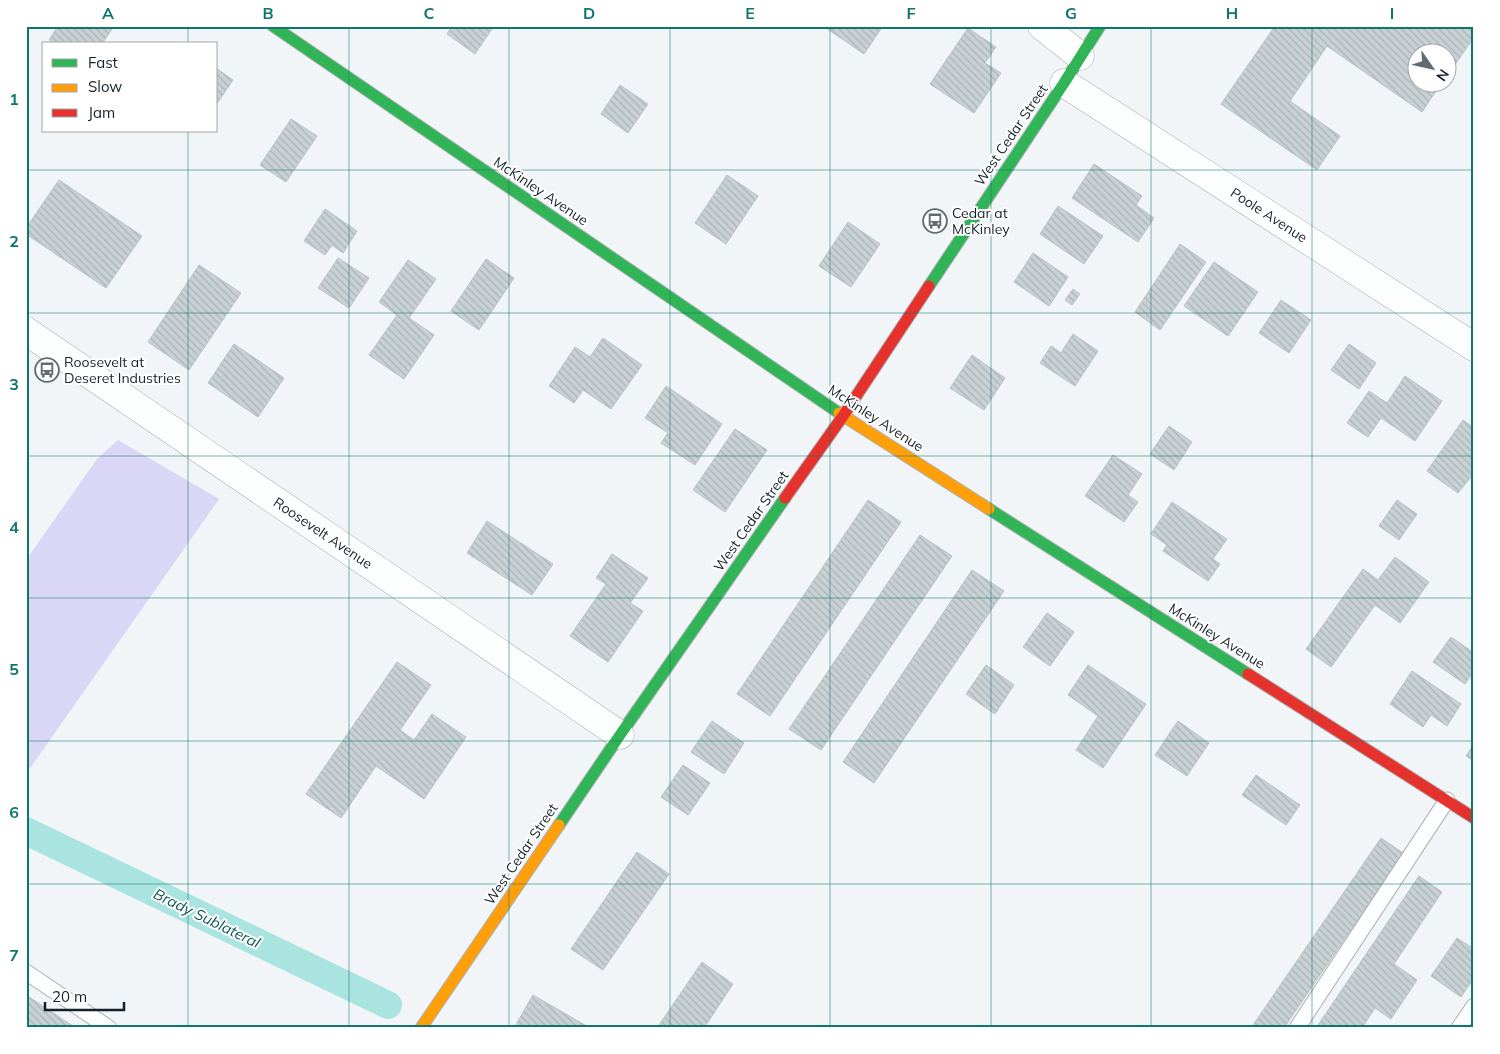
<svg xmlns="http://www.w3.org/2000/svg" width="1500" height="1054" viewBox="0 0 1500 1054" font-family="Mulish,sans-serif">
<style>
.green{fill:#dad7f6}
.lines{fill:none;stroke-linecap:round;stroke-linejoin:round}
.canal{stroke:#aae4e1;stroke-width:28}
.building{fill:url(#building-back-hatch);stroke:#b9c2c4}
.lane-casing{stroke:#aab1b6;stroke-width:17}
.street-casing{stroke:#aab1b6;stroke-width:29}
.fast-casing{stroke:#aab1b6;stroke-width:13}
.slow-casing{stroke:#aab1b6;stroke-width:13}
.jam-casing{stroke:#aab1b6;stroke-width:13}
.lane{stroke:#fdfefe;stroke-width:15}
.street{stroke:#fdfefe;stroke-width:28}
.fast{stroke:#30b455;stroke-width:11}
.slow{stroke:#ff9f0a;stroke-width:11}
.jam{stroke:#e5322d;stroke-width:11}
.grid{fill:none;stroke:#0f766e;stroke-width:1;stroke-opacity:0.55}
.labels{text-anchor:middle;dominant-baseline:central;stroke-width:4;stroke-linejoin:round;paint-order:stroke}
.street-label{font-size:14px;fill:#152129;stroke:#fff}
.poi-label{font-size:14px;fill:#152129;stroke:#fff;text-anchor:start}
.water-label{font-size:15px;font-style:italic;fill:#0f5653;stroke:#fff}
.neatline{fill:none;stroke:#0f766e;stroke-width:2}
.grid-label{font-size:16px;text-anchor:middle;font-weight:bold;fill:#0f766e}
</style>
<defs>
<pattern id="building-back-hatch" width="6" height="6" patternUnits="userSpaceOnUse" patternTransform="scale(1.25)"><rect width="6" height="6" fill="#c8d1d4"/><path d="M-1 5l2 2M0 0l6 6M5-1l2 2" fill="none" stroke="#abb3b6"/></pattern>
</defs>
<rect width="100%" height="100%" fill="#f2f5f7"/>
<path class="green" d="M118,440L219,499L26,774V560L97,459Z"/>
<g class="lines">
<path class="canal" d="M26,831L388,1005"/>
</g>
<path class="building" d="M58,26H114L102,44H55L49,40Z
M452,26H494L475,54L447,34Z
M823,26H883L864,54Z
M1275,26H1465L1474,32V37L1448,75V52H1418V82H1442L1422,112L1327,46L1290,101L1340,136L1317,170L1221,104Z
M968,28L996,47L985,63L1001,73L974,113L930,84Z
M216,68L233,80L216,105Z
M620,85L648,104L628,133L601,114Z
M291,119L317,136L286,182L260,165Z
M1094,164L1142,196L1136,205L1154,218L1138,242L1072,198Z
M727,175L758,196L726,244L695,223Z
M59,180L142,236L106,288L26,234V228Z
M1058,206L1103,236L1084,264L1040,234Z
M325,209L357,231L343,253L332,245L325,255L304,241Z
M848,222L880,244L851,287L819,266Z
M1180,244L1206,262L1160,330L1135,312Z
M1033,253L1068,277L1049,306L1014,282Z
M338,258L369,278L349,308L318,288Z
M486,259L514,278L479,330L451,311Z
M408,260L436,279L409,318L434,335L404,379L369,355L397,315L379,302Z
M1214,262L1258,292L1228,336L1184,306Z
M199,265L241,293L189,370L148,342Z
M1073,289L1080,294L1072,305L1065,300Z
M1281,300L1311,320L1289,353L1259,333Z
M1073,334L1098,351L1075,386L1040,363L1051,346L1061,353Z
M603,338L642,365L611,409L583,390L574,403L549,386L575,347L590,357Z
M234,344L284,378L258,417L208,383Z
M1349,344L1376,363L1359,389L1331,370Z
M972,355L1005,378L984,410L950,388Z
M1405,376L1442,401L1415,441L1381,418L1368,437L1347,423L1369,391L1387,403Z
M666,386L722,424L695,465L661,443L668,433L645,418Z
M1463,420L1474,428V473L1458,493L1427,471Z
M1169,426L1192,442L1174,470L1150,454Z
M735,429L767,450L725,512L693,490Z
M1113,455L1142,474L1128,495L1138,502L1124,522L1085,496Z
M868,500L901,522L770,716L737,694Z
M1397,500L1417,514L1399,540L1379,526Z
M1172,502L1227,539L1213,559L1220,564L1208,581L1163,551L1167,545L1151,534Z
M487,521L553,564L532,595L467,553Z
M920,535L952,556L821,750L789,729Z
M612,554L648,578L630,603L643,611L608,662L570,636L606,584L596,578Z
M1395,557L1429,582L1400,623L1375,605L1331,667L1306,649L1363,569L1378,580Z
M972,570L1004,591L874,783L843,762Z
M1047,613L1074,632L1050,666L1023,647Z
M1451,637L1474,653V671L1465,684L1433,662Z
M397,662L431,685L400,730L414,740L432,714L466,737L424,799L376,766L341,818L306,794Z
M986,665L1014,685L995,714L966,694Z
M1088,665L1146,704L1103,768L1076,750L1098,716L1068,695Z
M1412,671L1461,704L1447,726L1431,715L1423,727L1390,704Z
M712,721L744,743L724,774L691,752Z
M1178,721L1209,743L1187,776L1155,755Z
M1474,744V761L1466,756Z
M683,765L710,783L688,815L661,797Z
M1256,775L1300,805L1286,825L1242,795Z
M1381,838L1403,853L1284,1028H1251Z
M637,852L669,874L603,970L571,949Z
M1419,876L1442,892L1394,964L1417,980L1391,1019L1375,1008L1362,1028H1316Z
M1457,938L1474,949V978L1461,997L1431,976Z
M702,962L733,984L704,1028H657Z
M26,995L76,1028H26Z
M533,995L590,1028H514Z"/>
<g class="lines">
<g class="lane-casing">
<path id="lane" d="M26,972L109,1028
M1297,1028L1447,800
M1459,1028L1474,1006"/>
</g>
<g class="street-casing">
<path id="street" d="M1042,26L1080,56
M1064,83L1474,347
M26,331L620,735"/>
</g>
<g class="fast-casing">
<path id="fast" d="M273,26L839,413
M929,286L1064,83L1100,26
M989,509L1248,674
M559,825L620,735L785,498"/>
</g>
<g class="slow-casing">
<path id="slow" d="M839,413L989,509
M421,1028L559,825"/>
</g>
<g class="jam-casing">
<path id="jam" d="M785,498L843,416L929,286
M1248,674L1474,818"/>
</g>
<use href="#lane" class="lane"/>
<use href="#street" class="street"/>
<use href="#fast" class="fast"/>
<use href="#slow" class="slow"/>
<use href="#jam" class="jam"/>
</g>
<path class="grid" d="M188,26V44M349,26V1028M509,26V1028M670,26V1028M830,26V1028M991,26V1028M1151,26V1028M1312,26V1028M188,131V1028M26,170H1474M26,313H1474M26,456H1474M26,598H1474M26,741H1474M26,884H1474"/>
<defs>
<g id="bus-ring" transform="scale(1.25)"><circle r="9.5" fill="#fff" stroke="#626b71" stroke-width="1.5"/><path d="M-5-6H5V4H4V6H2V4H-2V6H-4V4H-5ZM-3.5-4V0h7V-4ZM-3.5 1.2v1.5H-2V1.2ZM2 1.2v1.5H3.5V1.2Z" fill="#626b71"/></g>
</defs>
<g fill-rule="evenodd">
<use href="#bus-ring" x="935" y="221"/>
<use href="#bus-ring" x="47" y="370"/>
</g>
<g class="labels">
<g class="street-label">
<text transform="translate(1011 135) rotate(-56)">West Cedar Street</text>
<text transform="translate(541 191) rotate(34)">McKinley Avenue</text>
<text transform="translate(1269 215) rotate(33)">Poole Avenue</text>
<text transform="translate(876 418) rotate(33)">McKinley Avenue</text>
<text transform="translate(751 521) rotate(-55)">West Cedar Street</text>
<text transform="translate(323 533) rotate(34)">Roosevelt Avenue</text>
<text transform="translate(1217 636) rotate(32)">McKinley Avenue</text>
<text transform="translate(521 854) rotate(-56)">West Cedar Street</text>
</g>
<g class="poi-label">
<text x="952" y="213">Cedar at<tspan x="952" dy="16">McKinley</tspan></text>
<text x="64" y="362">Roosevelt at<tspan x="64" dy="16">Deseret Industries</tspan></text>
</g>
<g class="water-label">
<text transform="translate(207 918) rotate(26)">Brady Sublateral</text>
</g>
</g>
<rect width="1500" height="1054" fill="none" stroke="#ffffff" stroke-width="55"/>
<rect x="42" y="42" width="175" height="90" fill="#ffffff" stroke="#a1a6a9"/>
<rect x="52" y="59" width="25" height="8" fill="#30b455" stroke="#a1a6a9"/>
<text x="88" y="68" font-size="15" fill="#152129">Fast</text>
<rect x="52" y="84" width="25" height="8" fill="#ff9f0a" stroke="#a1a6a9"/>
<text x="88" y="92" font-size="15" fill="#152129">Slow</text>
<rect x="52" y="109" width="25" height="8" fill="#e5322d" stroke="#a1a6a9"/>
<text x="88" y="118" font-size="15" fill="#152129">Jam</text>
<g transform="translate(1432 68) rotate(124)"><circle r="24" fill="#ffffff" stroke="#a1a6a9"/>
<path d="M0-4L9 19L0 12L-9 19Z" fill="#626b71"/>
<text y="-8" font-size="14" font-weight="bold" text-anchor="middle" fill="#152129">N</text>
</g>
<path d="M45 1002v8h79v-8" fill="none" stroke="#152129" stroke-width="2.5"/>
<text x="52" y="1002" font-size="15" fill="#152129" stroke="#ffffff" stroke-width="4" paint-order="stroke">20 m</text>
<rect x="28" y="28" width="1444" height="998" class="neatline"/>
<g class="grid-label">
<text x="108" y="19">A</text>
<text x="268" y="19">B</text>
<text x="429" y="19">C</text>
<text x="589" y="19">D</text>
<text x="750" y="19">E</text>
<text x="911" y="19">F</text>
<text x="1071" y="19">G</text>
<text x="1232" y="19">H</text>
<text x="1392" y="19">I</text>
<text x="14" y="105">1</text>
<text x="14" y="247">2</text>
<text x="14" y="390">3</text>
<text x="14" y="533">4</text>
<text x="14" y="675">5</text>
<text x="14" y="818">6</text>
<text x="14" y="961">7</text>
</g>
</svg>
